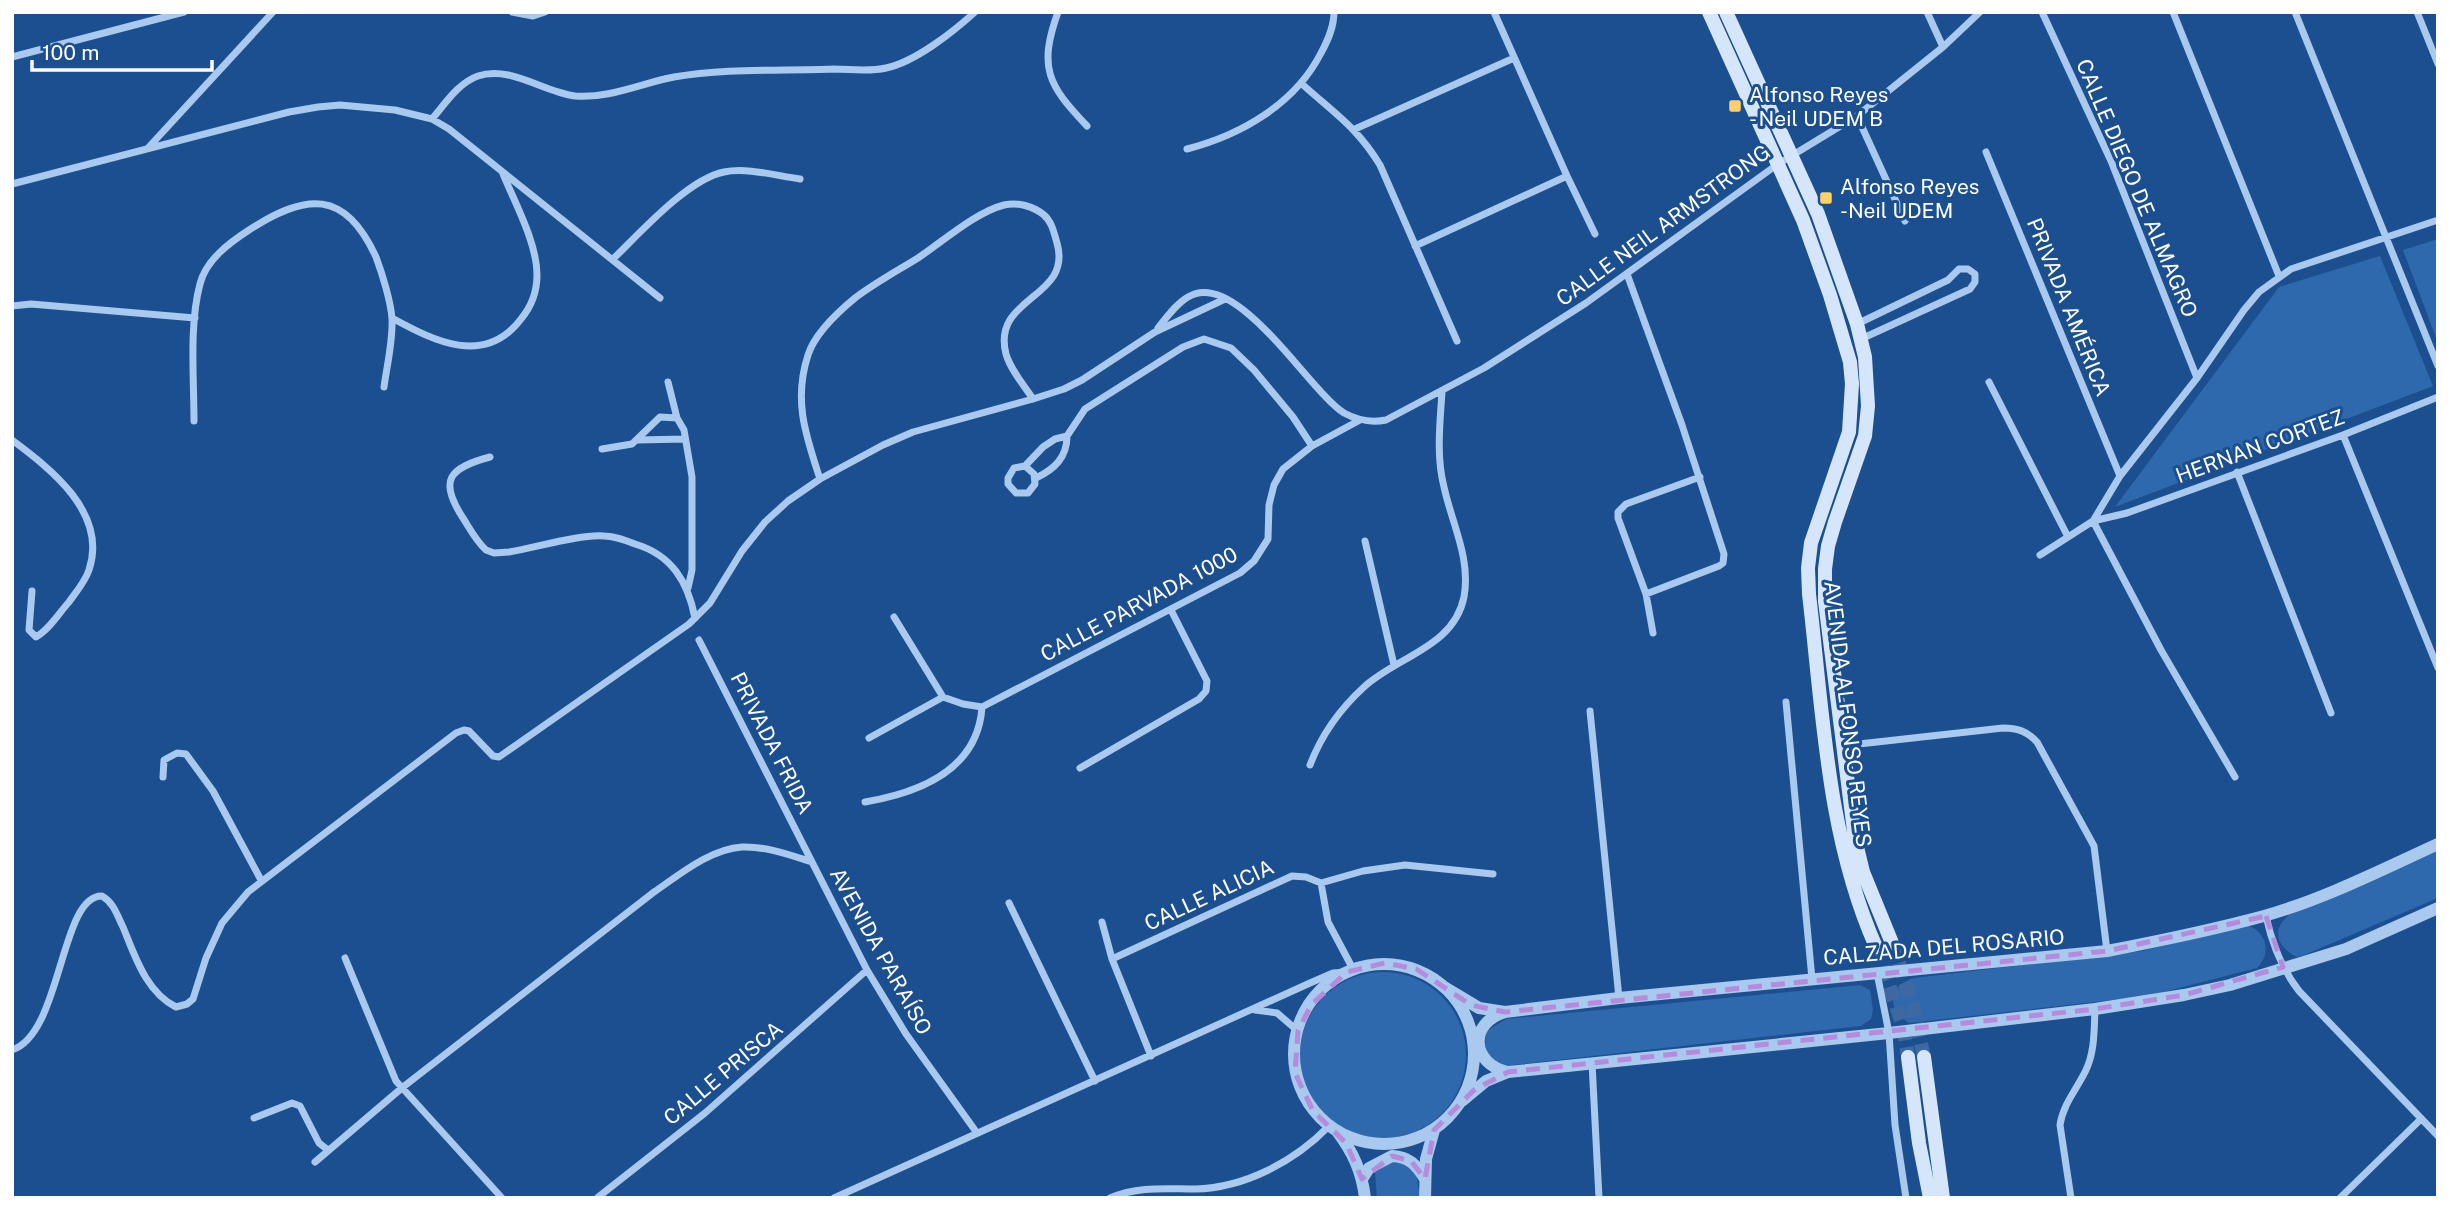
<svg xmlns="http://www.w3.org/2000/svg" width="2450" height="1210" viewBox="0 0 2450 1210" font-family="'Public Sans',sans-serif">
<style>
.green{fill:#2e69ad}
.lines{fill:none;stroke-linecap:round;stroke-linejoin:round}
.secondary-tunnel{stroke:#3d69a0;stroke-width:14;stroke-dasharray:14 7;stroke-linecap:butt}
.minor{stroke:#a9c9ee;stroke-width:7}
.tertiary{stroke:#a9c9ee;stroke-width:12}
.secondary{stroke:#d6e6fa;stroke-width:14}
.marked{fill:none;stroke:#b68bdc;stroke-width:5;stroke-dasharray:14 9;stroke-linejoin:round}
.poi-dot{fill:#ffd166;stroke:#1b4f8f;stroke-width:2.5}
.labels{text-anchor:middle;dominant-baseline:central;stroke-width:6;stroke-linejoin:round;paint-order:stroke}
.poi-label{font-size:21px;fill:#fff;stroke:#1b4f8f;text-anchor:start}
.street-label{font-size:21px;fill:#fff;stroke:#1b4f8f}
</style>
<rect width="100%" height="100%" fill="#1b4f8f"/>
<path class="green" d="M2438,239V343L2403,250Z
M2380,256L2433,386L2115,507L2279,287Z
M2438,849V898L2304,955L2297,957C2274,945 2271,927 2293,912Z
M2247,925C2267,932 2272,953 2257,968L2148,996L1909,1023C1886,1009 1888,985 1914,978L2143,951Z
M1300 1055a83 83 0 1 1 166 0a83 83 0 1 1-166 0Z
M1860,985L1870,990L1873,1010L1871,1019L1861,1026L1504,1066C1488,1056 1482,1051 1487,1031L1506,1019Z
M1400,1160L1416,1173L1420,1198H1377L1375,1172L1380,1164Z"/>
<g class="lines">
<path class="secondary-tunnel" d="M1892,943L1911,999L1924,1057
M1876,947L1903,1026L1908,1057"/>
<path class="minor" d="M512,12L533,16L545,12
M1058,12C1038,68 1048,85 1087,126
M1494,12L1567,176L1595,234
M1927,12L1943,47
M2042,12L2111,161L2197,378
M2173,12L2279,276
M2295,12L2438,366
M2417,12L2438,64
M12,57L184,12
M1302,84C1334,113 1357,127 1380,165L1457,341
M1857,116L1905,221
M432,119C445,104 458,83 478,76C510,65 543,92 575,96C608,99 642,83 674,77C724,68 782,71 833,69C850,69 869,72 886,68C915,62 953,32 975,12
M1355,129L1514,58
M148,148L273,12
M1187,149C1241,135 1295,104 1321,53C1328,40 1334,27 1334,12
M1986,152L2120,476
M12,184L289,112L318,107L340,105L395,110L432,119L449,129L660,298
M1415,246L1567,176
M613,259C640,233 688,179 724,172C747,167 777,176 800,179
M1627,274L1682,425L1724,554L1723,563L1719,566L1646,594
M12,306L31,304L195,318
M392,318C434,341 485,367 521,319C531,307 537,291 537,275C537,243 515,203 503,174
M1857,324L1948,280L1959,269H1968L1975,274V282L1970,289L1861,339
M1158,328C1167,317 1176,304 1188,297C1236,267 1309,391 1344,413C1357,420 1371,423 1386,420L1484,368L1586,303L1778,164L1857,116L1943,47L1980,12
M668,382L677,418L684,430L692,477V570L688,588
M1989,382L2068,537
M194,421C194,378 189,325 200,284C206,260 229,243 249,230C306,193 345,189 376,257C382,273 391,302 392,319C393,341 387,365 384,387
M2343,435L2438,668
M12,440C51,469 108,513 89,570C85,582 76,592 69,602C59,613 49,630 36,637L29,630L32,591
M638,440L685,439
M602,449L632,444L660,417L677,418
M490,457C449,468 438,480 463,518C470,529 476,541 486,550L494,553L509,552C534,548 580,534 604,536C615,536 625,540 635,544C672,555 688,582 695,618
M1025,466L1034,474L1035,484L1028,493H1016L1008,484V478L1014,468L1025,466L1043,447L1055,439L1067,436L1085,409L1183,347L1204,339L1231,348L1254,370L1293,417L1312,446
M2237,472L2331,713
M1036,478C1055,469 1067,457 1067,436
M820,479C806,436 793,401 808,355C815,333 838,312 855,298C875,283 897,271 918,258C942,242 976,212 1004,205C1018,202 1033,206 1044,215C1052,222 1054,233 1057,243C1073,299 991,296 1006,354C1011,371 1024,385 1033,399
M1365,541L1394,665
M2040,555L2093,521L2120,476L2197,378L2244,310L2259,292L2291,269L2438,220
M894,617L943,697L963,704L982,707
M1653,633L1646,594L1618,518V512L1626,504L1700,477
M699,640L867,970L906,1034L977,1133
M1786,702L1812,979
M982,707L1240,573L1254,561L1268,539L1269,505L1274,485L1283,469L1312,446L1360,420
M1590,711L1619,998
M869,738L943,697
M1859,744L2003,728C2017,728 2027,731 2037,742L2094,846L2107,951
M1310,765C1321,736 1341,708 1364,687C1398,656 1454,647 1464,597C1471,558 1452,524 1444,487C1436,456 1440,423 1442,392
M1080,768L1199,699L1206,691L1207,681L1171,610
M163,777L164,760L177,753L186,754L213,791L261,880
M2235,777L2161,650L2093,521L2127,513L2343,435L2438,397
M865,802C918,793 978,770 982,707
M1321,883L1363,871L1405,865L1493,874
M1321,883L1328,922L1353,969
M1009,903L1095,1081
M2266,916C2272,944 2281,968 2299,991L2438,1136
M1102,922L1112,959L1151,1056
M345,958L396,1081L502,1198
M1112,959L1292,876L1306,877L1321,883
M1877,973L1889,1033L1895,1125L1906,1198
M1255,1010L1277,1013L1298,1031
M12,1050C62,1034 60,895 102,896C114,903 117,915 123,927C135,956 146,992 176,1007L187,1004L193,999L206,958L222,923L248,892L456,733L464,730L469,731L493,756L499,757L689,624L710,603L742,551L765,522L788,501L820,479L883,445L913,432L1033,399L1064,389L1082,380L1155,332L1225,299
M1592,1063L1599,1198
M254,1118L292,1103L300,1106L319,1143L328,1150
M315,1162L403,1087L654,892C679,875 710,849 742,847C765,846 790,855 812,862
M597,1198L705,1113L867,970
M834,1198L1310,983L1333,973L1347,972
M1110,1198C1138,1186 1166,1189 1195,1189C1245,1188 1295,1161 1329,1126
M2071,1198L2060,1125C2063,1104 2077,1089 2086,1070C2095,1051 2094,1029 2095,1009
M2340,1198L2421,1119"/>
<path class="tertiary" d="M1294 1054a90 90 0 1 1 180 0a90 90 0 1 1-180 0Z
M1444,987L1479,1008L1505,1012L1619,998L2107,951C2159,941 2212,930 2264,916C2324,899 2381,870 2438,844
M1505,1012C1468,1023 1471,1064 1508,1072
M1462,1101L1486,1081L1508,1072L1889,1033L2095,1009L2184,995L2230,985L2346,949L2438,908
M1337,1131C1353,1152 1362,1172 1365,1198
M1362,1179L1369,1168L1392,1156C1409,1157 1416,1164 1425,1179
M1425,1198L1426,1159L1434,1130"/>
<path class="secondary" d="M1709,12L1803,220L1830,295L1850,362L1852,384L1849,432L1811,543L1808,568L1809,594C1823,713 1827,837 1876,947
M1726,12L1818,214L1857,324L1865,357L1868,406L1865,436L1835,522L1828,546L1825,569V601L1855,839L1863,872L1892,943
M1908,1057L1919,1143L1930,1198
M1924,1057L1943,1198"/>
</g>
<path class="marked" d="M2266,916L2283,967L2184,995L2095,1009L1508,1072L1474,1090L1434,1130L1425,1179L1411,1161L1392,1156L1362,1179L1346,1143L1313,1111L1295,1073L1298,1031L1311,1005L1347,972L1385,963L1416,969L1471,1005L1505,1012L2107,951Z"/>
<g class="poi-dot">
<rect x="1728" y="99" width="14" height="14" rx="3.5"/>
<rect x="1819" y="191" width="14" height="14" rx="3.5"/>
</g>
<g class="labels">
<g class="poi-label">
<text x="1749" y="94">Alfonso Reyes<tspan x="1749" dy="24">- Neil UDEM B</tspan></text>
<text x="1840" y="186">Alfonso Reyes<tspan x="1840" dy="24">-Neil UDEM</tspan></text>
</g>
<g class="street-label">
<text transform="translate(2137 188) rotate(67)">CALLE DIEGO DE ALMAGRO</text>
<text transform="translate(1663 225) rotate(-36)">CALLE NEIL ARMSTRONG</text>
<text transform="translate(2069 307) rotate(68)">PRIVADA AMÉRICA</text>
<text transform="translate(2260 446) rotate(-20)">HERNAN CORTEZ</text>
<text transform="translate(1139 604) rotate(-28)">CALLE PARVADA 1000</text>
<text transform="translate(1848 714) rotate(83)">AVENIDA ALFONSO REYES</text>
<text transform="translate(772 743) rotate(63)">PRIVADA FRIDA</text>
<text transform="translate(1209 895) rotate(-25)">CALLE ALICIA</text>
<text transform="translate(1944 947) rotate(-5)">CALZADA DEL ROSARIO</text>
<text transform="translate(881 951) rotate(61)">AVENIDA PARAÍSO</text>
<text transform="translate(723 1073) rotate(-40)">CALLE PRISCA</text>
</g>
</g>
<rect width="2450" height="1210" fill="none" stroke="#ffffff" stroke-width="28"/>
<path d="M32 60v10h180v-10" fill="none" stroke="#ffffff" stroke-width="3.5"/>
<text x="42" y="60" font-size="21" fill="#ffffff" stroke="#1b4f8f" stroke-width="5" paint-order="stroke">100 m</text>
</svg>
